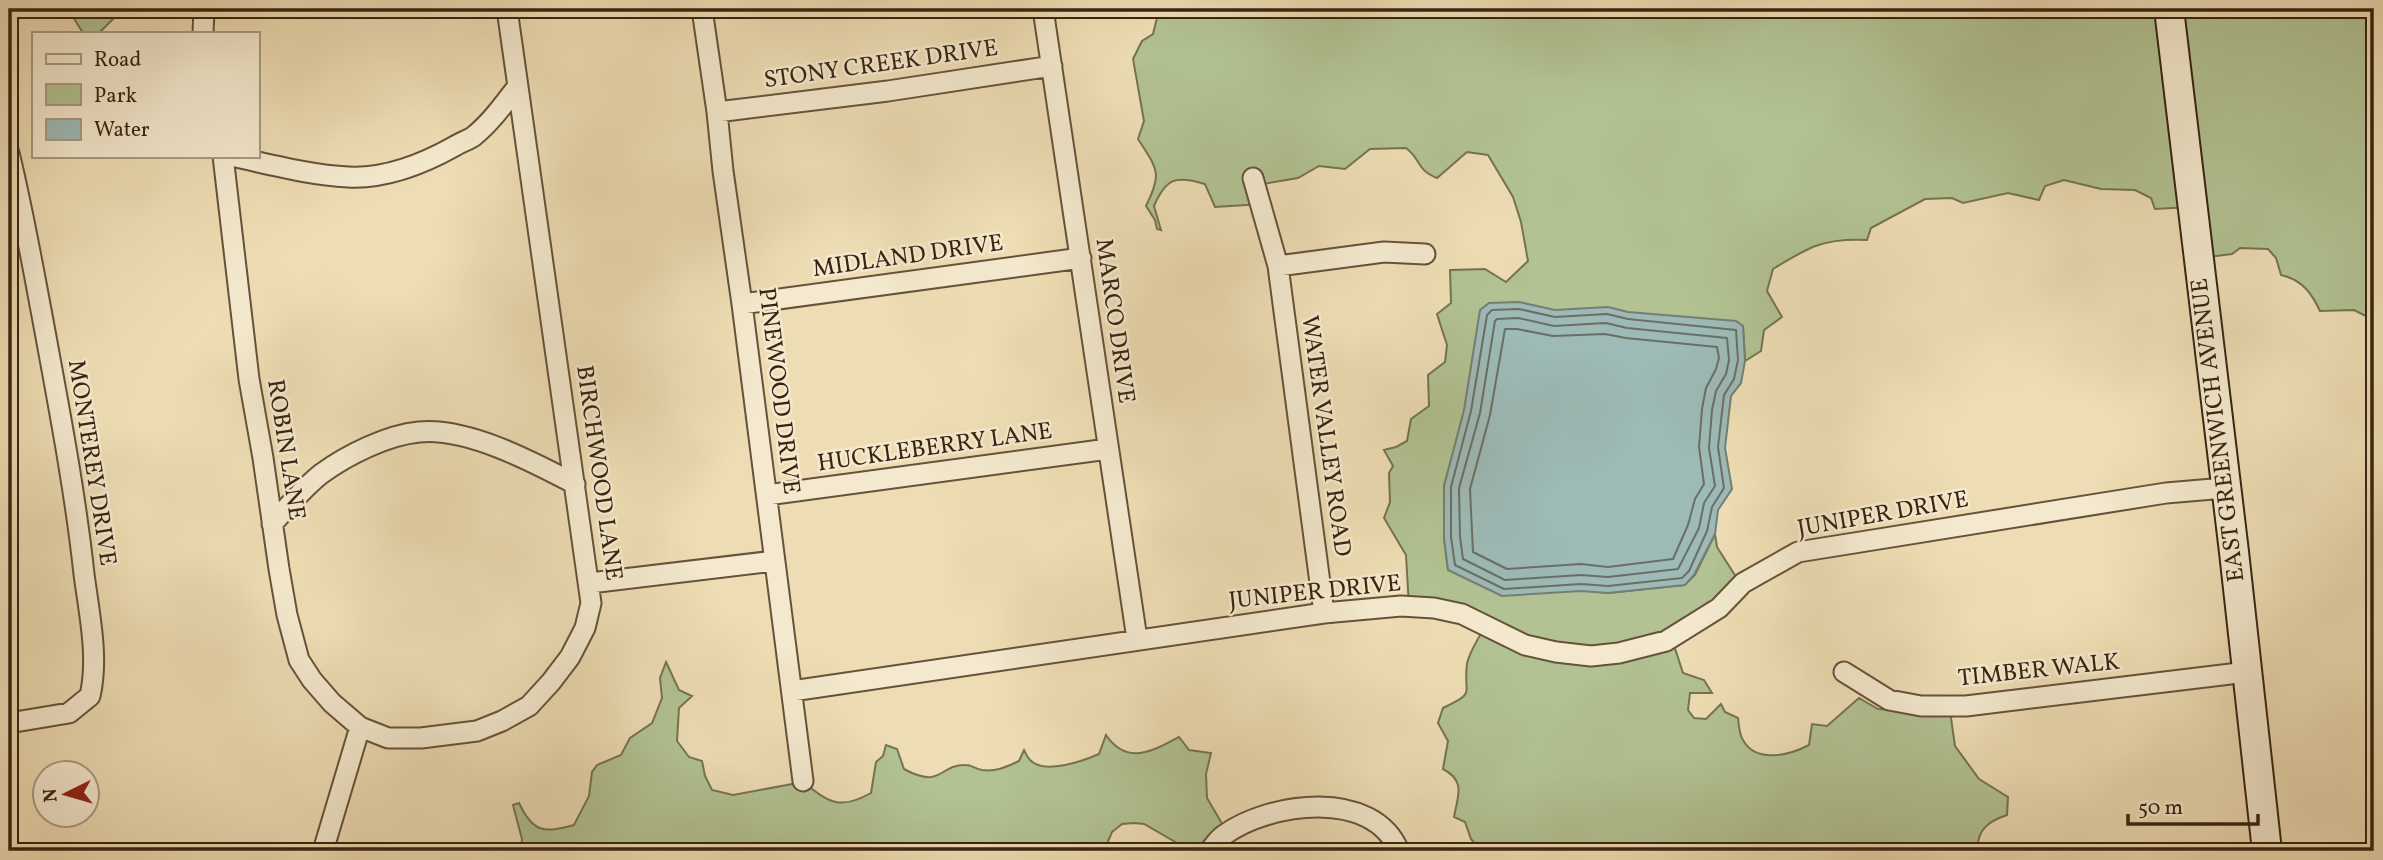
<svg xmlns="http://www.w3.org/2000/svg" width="2383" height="860" viewBox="0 0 2383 860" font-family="Vollkorn,serif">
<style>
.green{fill:#b2c292;stroke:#757352;stroke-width:2}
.water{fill:#9dbab7;stroke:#757e75;stroke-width:2}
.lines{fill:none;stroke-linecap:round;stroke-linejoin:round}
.shore{stroke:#6a6f64;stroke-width:2}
.street-casing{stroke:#66523a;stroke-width:23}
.secondary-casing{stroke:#382411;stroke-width:32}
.street{stroke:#f4e9ce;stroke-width:19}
.secondary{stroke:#f4e9ce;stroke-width:28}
.labels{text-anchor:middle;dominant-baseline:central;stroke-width:5;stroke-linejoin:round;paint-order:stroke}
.street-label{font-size:24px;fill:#382411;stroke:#f4e9ce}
</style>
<rect width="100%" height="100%" fill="#eeddb4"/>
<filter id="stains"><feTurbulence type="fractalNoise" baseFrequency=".00286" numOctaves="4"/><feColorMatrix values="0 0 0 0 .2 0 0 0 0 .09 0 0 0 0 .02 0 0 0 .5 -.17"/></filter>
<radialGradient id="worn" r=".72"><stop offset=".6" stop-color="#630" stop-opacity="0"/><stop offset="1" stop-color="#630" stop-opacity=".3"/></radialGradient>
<path class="green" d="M68,9H101L115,17L99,33H83Z
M1156,9H2374V332L2366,316L2354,310L2320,311C2311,292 2302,280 2281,275L2276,258L2268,249L2240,248L2232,254L2201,258L2191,207L2155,209L2151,198L2135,190L2101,189L2064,180L2045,186L2039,200L2008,193L1963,203L1952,198L1925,199L1871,228L1867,240C1823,238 1809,247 1773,269L1767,291L1782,317L1764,330L1761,351L1745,361L1743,327L1462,422L1444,486V538L1448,570L1559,588L1608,593L1684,585L1695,575L1715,534L1717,547L1740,583L1672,639L1683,673L1704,680L1712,693H1690L1688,710L1694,718L1706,719L1721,704L1725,712L1738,718C1739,725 1739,734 1743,740C1756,764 1790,755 1809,745L1812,724L1827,726L1859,698L1878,709L1921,711H1950L1955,746L1979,779L2008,797L2007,815C1989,821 1976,830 1978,851H1481L1471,839L1465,822L1454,817C1458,795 1466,781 1443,769L1448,741L1438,723L1443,708C1477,692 1463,695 1467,664C1469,652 1479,638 1484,628L1409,607L1406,555L1384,518L1390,502L1389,473L1393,466L1384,450L1396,447L1407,441L1411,419L1429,406L1428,375L1445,362L1447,345L1437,314L1451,303L1450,270L1485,269L1506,282L1528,261L1521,222L1513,197L1488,155L1467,152L1437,178C1415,169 1422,160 1406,148L1370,149L1345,169L1319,166L1298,178L1263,184L1262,204L1215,207L1205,184C1176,175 1166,178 1154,206L1161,230L1157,229L1155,220L1146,206C1163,172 1157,169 1138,139L1144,121L1133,59L1142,41L1153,34L1157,18Z
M666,662L679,690L692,696L679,708L677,741L689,757L702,761L705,776L712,790L733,795L803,782C829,802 839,811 871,793L876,762L883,756L886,745L897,749L904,769C943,790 938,764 966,765C971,765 976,769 982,770C996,772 1006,767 1019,761L1024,750C1026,754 1027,757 1030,760C1044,775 1083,761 1099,754L1106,735C1127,766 1153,751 1179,737L1189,750L1211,753L1206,774L1207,798L1227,832L1209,851H1191L1144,824L1134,823L1122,824L1112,832L1104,851H521L522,839L513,805L519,803C533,833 544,833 574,825L589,796L592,772L597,765L621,755L630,738L652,723L662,698L660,678Z"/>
<path class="water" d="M1519,302L1555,310L1608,307L1628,312L1736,321L1743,326L1745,361L1741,383L1731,396L1725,448L1732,489L1718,510L1715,534L1694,575L1685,585L1608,593L1581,591L1502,596L1448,570L1444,538V486L1464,410L1480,310L1489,303Z"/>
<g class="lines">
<path class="shore" d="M1519,309L1555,317L1607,314L1628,319L1736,330L1738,360L1734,379L1724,395L1718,447L1724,488L1712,507L1707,531L1689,571L1682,578L1608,586L1581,584L1504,589L1455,565L1451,537V487L1471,411L1487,315L1492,310Z
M1518,318L1554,326L1606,323L1627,328L1727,338L1729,360L1726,374L1716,391L1712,410L1709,448L1715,486L1704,503L1699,528L1678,569L1608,577L1581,575L1505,580L1463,559L1460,537L1459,488L1480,413L1495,321L1497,319Z
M1505,329H1517L1553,336L1605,334L1626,338L1717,347L1719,358L1716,369L1706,388L1702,409L1699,447L1704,484L1695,499L1688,525L1673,559L1608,567L1581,564L1507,569L1473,552L1470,489L1490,415Z"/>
<g class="street-casing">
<path id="street" d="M702,9L717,112L723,171L742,304L803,781
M1043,9L1137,639
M203,33L204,9
M717,112L888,91L1052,66
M9,153C23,210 33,268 44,326C59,408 75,491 84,574C89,613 99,657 90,696L69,713L9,723
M223,156L249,379L263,458L279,569L287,615L299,660L312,680L332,703L360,727L388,738H421L477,731L502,721L529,706L551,682L570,657L585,628L591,603L507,9
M231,156C269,164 309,175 348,177C386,179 423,164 455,146C461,142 469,140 474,136C491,122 504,104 517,87
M1253,178L1278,266L1324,613
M1278,266L1384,252L1425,254
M742,304L1081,258
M767,495L1108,449
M272,524C288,507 303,488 321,474C347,455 387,435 419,432C467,427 533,462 575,484
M590,583L774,561
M1844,672L1889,700L1921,706H1966L2247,672
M792,691L1324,613L1401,606L1434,608L1462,614L1525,645L1556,652L1591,656L1619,653L1666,641L1719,608L1743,583L1798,552L2166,493L2225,488
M323,851L360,727
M1209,851C1214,846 1218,839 1224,835C1270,802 1373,788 1399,851"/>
</g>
<g class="secondary-casing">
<path id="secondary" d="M2169,9L2234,552L2267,851"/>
</g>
<use href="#street" class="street"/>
<use href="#secondary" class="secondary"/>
</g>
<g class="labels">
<g class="street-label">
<text transform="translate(881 65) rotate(-8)">STONY CREEK DRIVE</text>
<text transform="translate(908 257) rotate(-8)">MIDLAND DRIVE</text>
<text transform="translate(1114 321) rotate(82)">MARCO DRIVE</text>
<text transform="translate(778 391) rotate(83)">PINEWOOD DRIVE</text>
<text transform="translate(2219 430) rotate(-97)">EAST GREENWICH AVENUE</text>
<text transform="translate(1325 436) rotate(82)">WATER VALLEY ROAD</text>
<text transform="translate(935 448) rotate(-8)">HUCKLEBERRY LANE</text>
<text transform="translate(285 450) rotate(81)">ROBIN LANE</text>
<text transform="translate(91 463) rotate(81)">MONTEREY DRIVE</text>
<text transform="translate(598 473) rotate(82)">BIRCHWOOD LANE</text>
<text transform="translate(1883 515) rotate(-10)">JUNIPER DRIVE</text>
<text transform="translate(1315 593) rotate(-6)">JUNIPER DRIVE</text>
<text transform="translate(2039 671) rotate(-6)">TIMBER WALK</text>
</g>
</g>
<rect width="2383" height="860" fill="none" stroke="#eeddb4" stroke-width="35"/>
<rect x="10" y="10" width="2362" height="839" fill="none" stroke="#382411" stroke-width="3.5"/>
<rect x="18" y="18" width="2348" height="825" fill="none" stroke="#382411" stroke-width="2"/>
<rect x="32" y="32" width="228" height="126" fill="#f4e9ce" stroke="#a99a82" stroke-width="2"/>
<rect x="46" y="54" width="35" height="10" fill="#f4e9ce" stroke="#a99a82" stroke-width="2"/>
<text x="94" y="66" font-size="21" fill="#382411">Road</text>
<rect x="46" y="84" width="35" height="21" fill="#b2c292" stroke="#a99a82" stroke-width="2"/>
<text x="94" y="102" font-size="21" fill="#382411">Park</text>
<rect x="46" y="119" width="35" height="21" fill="#9dbab7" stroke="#a99a82" stroke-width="2"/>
<text x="94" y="136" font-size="21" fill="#382411">Water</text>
<g transform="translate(66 794) rotate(265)"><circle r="33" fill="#f4e9ce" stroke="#a99a82" stroke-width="2"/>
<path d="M0-5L12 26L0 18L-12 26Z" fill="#8f2418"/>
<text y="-10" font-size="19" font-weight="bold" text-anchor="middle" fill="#382411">N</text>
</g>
<path d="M2128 814v10h130v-10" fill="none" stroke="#382411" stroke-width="3.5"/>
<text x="2138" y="814" font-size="21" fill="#382411" stroke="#f4e9ce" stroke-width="5" paint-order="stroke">50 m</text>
<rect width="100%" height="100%" filter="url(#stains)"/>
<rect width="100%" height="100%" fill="url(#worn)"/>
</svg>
